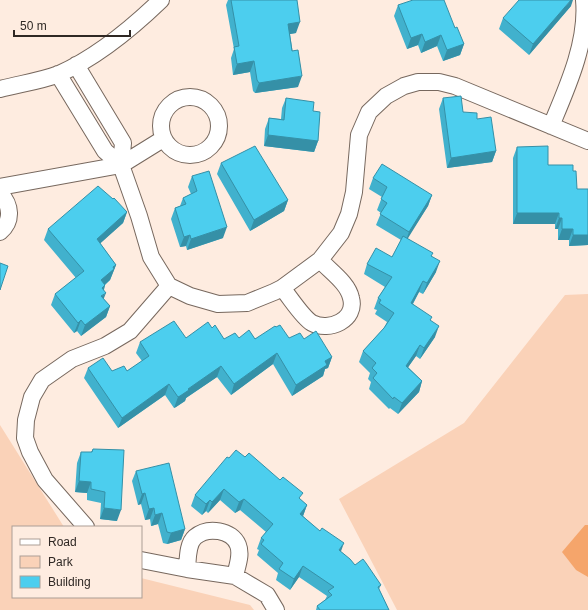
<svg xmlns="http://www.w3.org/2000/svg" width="588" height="610" viewBox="0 0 588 610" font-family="Arial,sans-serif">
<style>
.green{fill:#fad2b8}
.water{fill:#f5a56b}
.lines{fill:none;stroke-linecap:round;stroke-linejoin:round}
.minor-casing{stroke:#77685e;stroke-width:18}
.minor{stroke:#fff;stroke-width:16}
.wall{fill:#41b1cd}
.shaded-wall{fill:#3590a7}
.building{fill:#4cceee;stroke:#3590a7}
</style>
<rect width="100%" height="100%" fill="#feece0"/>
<path class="green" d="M588,294V610H397L339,499L464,423L565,295Z
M0,425L64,527H13V597H141V578L250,605L254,610H0Z"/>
<path class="water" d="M585,525H588V577L576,570L562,552Z"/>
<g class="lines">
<g class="minor-casing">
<path id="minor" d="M76,65L123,143L121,165L139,216L151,257L169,286L190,296L218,304L247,303L274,292L282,288L320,260L341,233L349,214L354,192L359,135L369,112L386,96L404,86L418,82H439L455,86L588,141
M58,74L105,151L121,165
M0,89C19,84 41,81 59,74C95,58 133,27 161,0
M161 126a29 29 0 1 1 58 0a29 29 0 1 1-58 0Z
M551,126C567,88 588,42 584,0
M0,187L121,165L163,139
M0,193C11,205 13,221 0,232
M282,288C290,297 302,317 312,323C329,332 357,320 351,298C348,283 330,271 320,260
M86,527L45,480L30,452L25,438L26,420L32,397L42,380L72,359L105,346L130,331L169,286
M141,560L187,569L235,576L267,595L276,610
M187,569C188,560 187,544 195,537C208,526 232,530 238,545C242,555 237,566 235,576"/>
</g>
<use href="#minor" class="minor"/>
</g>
<path class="wall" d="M228,0H297L296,33L290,34L298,87L255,93L253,91L250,72L233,75L231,58L234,49L226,5Z
M398,5L455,28L464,44L460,55L443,61L437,46L421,53L418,45L407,49L394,16Z
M571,6L529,55L499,29L503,18Z
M286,98L313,111L318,141L314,152L264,146L265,129L269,118L281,119L282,108Z
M443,98L463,112L477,119L496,151L492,162L447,168L439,109Z
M517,147L548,165L573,171L577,189H588V245L569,246V240H558V229H555V224H513V158Z
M221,163L288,200L284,211L250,231L217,174Z
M192,176L223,238L187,250L186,246L180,247L171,219L175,208L180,206L183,198L191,194L188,187Z
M373,178L432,195L428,206L407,238L432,256L436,272L423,294L419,292L413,304L431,321L435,337L420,359L416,356L408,367L422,381L419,392L398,414L390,408L389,409L369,389L371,382L368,379L370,373L359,362L363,351L384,328L387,322L375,314L377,310L374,309L378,298L385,287L364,274L367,264L392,257L401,240L376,225L381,213L377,210L382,197L369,189Z
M127,212L123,223L100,243L116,265L110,280L105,285L104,290L103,298L110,306L106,317L81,336L77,331L74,333L51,305L55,294L76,278L44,240L48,229Z
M212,328L224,339L239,338L304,339L332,357L328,368L325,369L323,376L292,396L273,364L231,395L217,377L186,398L185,401L176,407L174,408L165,395L118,428L84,378L88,368L112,371H127L142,361L136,353L140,342L186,338Z
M93,449L117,521L100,519L101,503L87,500V493L75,492L77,463L81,452H91Z
M245,457L307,505L303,516L355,565L381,585L379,589L389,610H316L317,606L325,600L327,596L299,577L290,590L276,580L278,573L257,555L259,550L257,549L261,538L266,532L240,510L235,513L220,500L208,513L206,511L202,515L191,506L195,495L229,458Z
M136,471L185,529L181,540L167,544L163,543L158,524L151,526L150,519L145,520L141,504L138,505L132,481Z"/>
<path class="shaded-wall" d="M571,0H573L571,6L529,55L533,44Z
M300,22L296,33L284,35L288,24Z
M422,34L418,45L407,49L411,38Z
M441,35L437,46L421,53L425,42Z
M464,44L460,55L443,61L447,50Z
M254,61L250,72L233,75L237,64Z
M302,76L298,87L255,93L259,83Z
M268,135L318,141L314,152L264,146Z
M496,151L492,162L447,168L451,158Z
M432,195L428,206L405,243L409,232Z
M288,200L284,211L250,231L254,220Z
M127,212L123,223L93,250L97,239Z
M517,213H559L555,224H513Z
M559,218H562L558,229H555Z
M227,227L223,238L187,250L191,239Z
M562,229H573L569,240H558Z
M190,235L186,246L180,247L184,237Z
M573,235H588V245L569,246Z
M440,261L436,272L423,294L427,283Z
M116,265L110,280L97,291L101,280L113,267Z
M423,281L419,292L407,314L411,303Z
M105,285L102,296L106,293L102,303L101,296L102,288Z
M110,306L106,317L81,336L85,325Z
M81,320L77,331L74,333L78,323Z
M439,326L435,337L420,359L424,348Z
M420,345L416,356L402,376L406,366Z
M277,353L273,364L231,395L234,384Z
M332,357L328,368L325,369L323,376L292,396L296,385L325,361Z
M221,366L217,377L186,398L185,401L176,407L174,408L178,397L188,389Z
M422,381L419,392L398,414L402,403Z
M169,384L165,395L118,428L122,418Z
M79,481L91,482L87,493L75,492Z
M224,489L220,500L208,513L212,502Z
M145,493L141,504L138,505L142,494Z
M244,499L240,510L235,513L239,502Z
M210,500L206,511L202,515L206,504Z
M307,505L303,516L300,514Z
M104,508L121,510L117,521L100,519Z
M154,508L150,519L145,520L149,509Z
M162,513L158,524L151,526L155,515Z
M185,529L181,540L167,544L171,533Z
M344,543L340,554L339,550Z
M303,566L299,577L290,590L294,579Z"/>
<path class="building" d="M231,0H297L300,22L288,24L292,51L298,50L302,76L259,83L257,80L254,61L237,64L234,47L239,46Z
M413,0H444L455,28L457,27L464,44L447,50L441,35L425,42L422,34L411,38L398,5Z
M519,0H571L533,44L503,18Z
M461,96L463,112L477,113V119L491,117L496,151L451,158L443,98Z
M286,98L314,102L313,111L320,112L318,141L268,135L269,118L284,120Z
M255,146L288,200L254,220L221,163Z
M548,146V165H573V171H576L577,189H588V235H573V229H562V218H559V213H517V147Z
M382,164L432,195L409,232L380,214L387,203L381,199L387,187L373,178Z
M209,171L227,227L191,239L190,235L184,237L175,208L186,204L183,198L197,191L192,176Z
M98,186L113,199L114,198L127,212L97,239L116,265L113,267L114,269L101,280L105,285L102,288L106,293L101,296L110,306L85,325L81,320L78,323L55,294L84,271L48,229Z
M403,236L433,253L431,256L440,261L427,283L423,281L411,303L432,317L430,320L439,326L424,348L420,345L406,366L422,381L402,403L394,397L393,399L373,378L377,373L372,368L376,363L363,351L384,328L394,313L379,303L381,300L378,298L392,277L367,264L376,248L392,257Z
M0,263L8,266L0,290Z
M174,321L186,338L208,322L212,328L215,325L224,339L235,333L239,338L249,330L255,339L275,326L276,327L280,325L289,338L300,333L304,339L316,331L332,357L325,361L327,365L296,385L277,353L234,384L221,366L188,389L189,390L180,396L178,397L169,384L122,418L88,368L103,358L112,371L124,366L127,371L149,356L140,342Z
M93,449L124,450L121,510L104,508L105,492L91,489V482L79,481L81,452H92Z
M236,450L245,457L249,453L280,480L283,477L303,493L299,498L307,505L300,514L320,531L322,528L344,543L339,550L350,559L355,565L363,559L366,563L381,585L378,587L389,610H320L317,606L332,595L328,591L334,587L303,566L294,579L279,569L283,563L261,544L264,540L261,538L273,524L244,499L239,502L224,489L212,502L210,500L206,504L195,495L227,457L229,458Z
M169,463L185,529L171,533L167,532L162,513L155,515L154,508L149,509L145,493L142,494L136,471Z"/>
<rect x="12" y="526" width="130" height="72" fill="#feece0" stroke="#ab9e95"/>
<rect x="20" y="539" width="20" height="6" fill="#ffffff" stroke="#ab9e95"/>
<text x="48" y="546" font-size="12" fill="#2f2824">Road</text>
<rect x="20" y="556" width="20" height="12" fill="#fad2b8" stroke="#ab9e95"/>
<text x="48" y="566" font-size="12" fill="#2f2824">Park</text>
<rect x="20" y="576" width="20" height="12" fill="#4cceee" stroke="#ab9e95"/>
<text x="48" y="586" font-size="12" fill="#2f2824">Building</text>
<path d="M14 30v6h116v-6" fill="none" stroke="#2f2824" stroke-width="2"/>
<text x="20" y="30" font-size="12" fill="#2f2824" stroke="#feece0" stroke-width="3" paint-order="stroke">50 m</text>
</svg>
